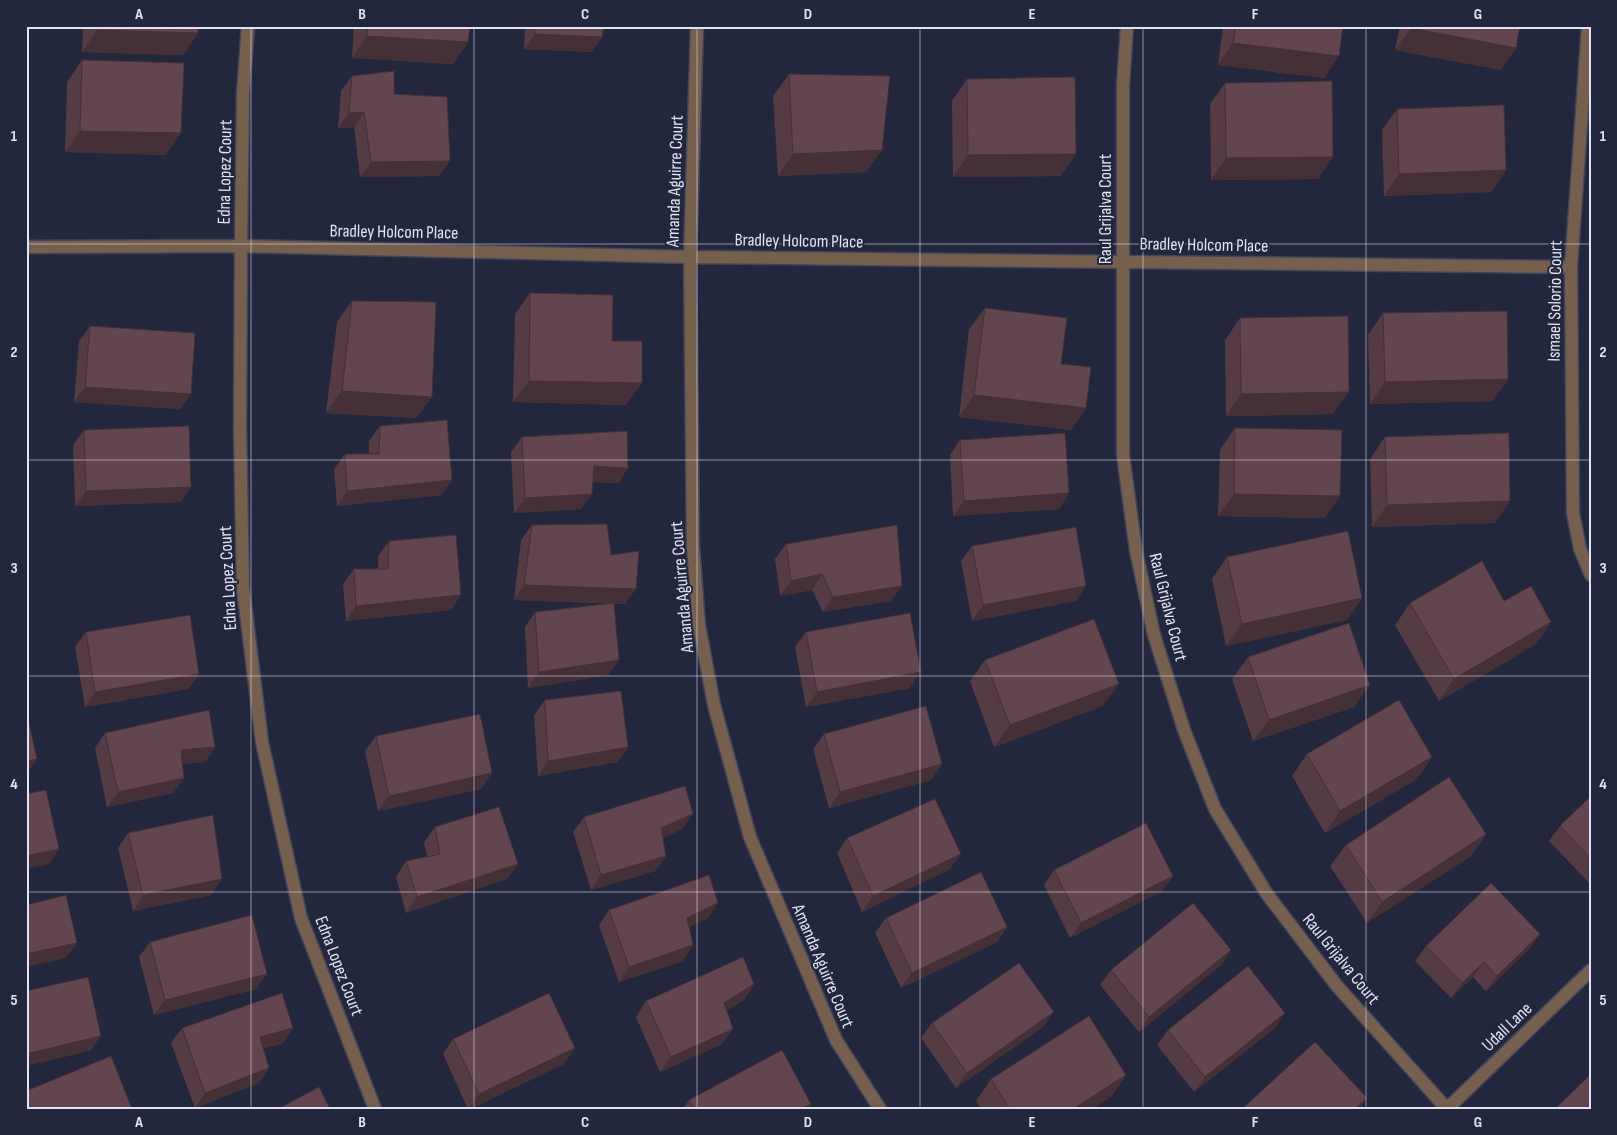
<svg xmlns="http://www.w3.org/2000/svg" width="1617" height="1135" viewBox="0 0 1617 1135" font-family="'Sofia Sans Condensed',sans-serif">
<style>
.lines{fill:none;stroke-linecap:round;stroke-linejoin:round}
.minor-casing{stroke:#41455b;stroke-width:15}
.minor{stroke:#765f4c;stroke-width:12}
.wall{fill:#553b44}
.shaded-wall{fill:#453037}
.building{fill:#63454f;stroke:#453037}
.grid{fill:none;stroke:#e1e4f4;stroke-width:1;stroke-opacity:0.55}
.labels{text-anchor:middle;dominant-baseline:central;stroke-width:4;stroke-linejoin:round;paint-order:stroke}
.street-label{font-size:18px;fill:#e1e4f4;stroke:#23273e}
.neatline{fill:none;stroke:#e1e4f4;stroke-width:2}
.grid-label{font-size:16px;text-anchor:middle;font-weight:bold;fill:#e1e4f4}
</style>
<rect width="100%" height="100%" fill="#23273e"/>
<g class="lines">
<g class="minor-casing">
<path id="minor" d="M248,26L243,93L241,246L240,428L243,588L262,742L301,918L375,1109
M697,26L690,257L693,547L699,625L714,705L750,837L836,1040L880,1109
M1127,26L1123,85V455L1136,551L1154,635L1184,730L1215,809L1267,894L1337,986L1447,1109
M1588,26L1571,267L1573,513L1580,549L1591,575
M26,247L241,246L690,257L1571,267
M1447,1109L1591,970"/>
</g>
<use href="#minor" class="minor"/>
</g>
<path class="wall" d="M83,26H198V33L183,55L82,52Z
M354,26H470L468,42L453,64L352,58Z
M525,26H604L592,52L524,49Z
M1223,26H1343L1339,56L1324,78L1218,65Z
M1400,26H1520L1516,48L1501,70L1395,50Z
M82,60L166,155L65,152L67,82Z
M789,74L866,172L778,176L773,96Z
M352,76L394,94L439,176L360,177L354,127L338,128L341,91Z
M967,79L1076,154L1060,176L953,177L952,101Z
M1225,83L1333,157L1318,179L1211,180L1210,104Z
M1397,109L1506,170L1491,192L1384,196L1382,130Z
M530,293L612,341L626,405L513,402L515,314Z
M352,301L432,397L416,418L326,413L337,322Z
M985,308L1086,408L1071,430L959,417L969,329Z
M1383,313L1493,401L1370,404L1368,335Z
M1240,318L1333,414L1226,416L1225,340Z
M90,326L180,409L74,402L79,341Z
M380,426L442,495L337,506L334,469L345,454H369V441Z
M1235,428L1325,518L1218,516L1220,450Z
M84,430L191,487L181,502L75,506L73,445Z
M522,437L628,468L618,483L593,482L581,509L514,513L511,452Z
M1385,437L1495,523L1372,527L1370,459Z
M960,440L1069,493L1059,509L953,516L950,455Z
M532,525L625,604L514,600L521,540Z
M389,541L451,610L346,621L343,584L354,569H378V556Z
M786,544L891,601L823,612L812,590L780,596L775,559Z
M972,546L1076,601L972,621L961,561Z
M1227,557L1362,598L1347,620L1226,646L1212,579Z
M1504,601L1551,622L1536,644L1439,701L1395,625L1410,603Z
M535,612L608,675L528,688L525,627Z
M86,632L199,674L188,689L85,707L75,647Z
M806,632L910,688L806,707L795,647Z
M1248,657L1354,707L1253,741L1232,679Z
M985,660L1103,706L994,747L970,681Z
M545,700L628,747L617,762L538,776L534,715Z
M105,733L215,747L205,762L182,764L184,778L173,793L107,807L95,748Z
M824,734L942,764L931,780L829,808L813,749Z
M376,736L481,789L378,811L365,751Z
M1307,754L1432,757L1417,779L1325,833L1292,776Z
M1591,796V885L1549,841L1560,826Z
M584,817L682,829L663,838L666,856L655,871L591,890L573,832Z
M435,827L507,879L406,913L396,877L406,861L427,857L424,842Z
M128,833L222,879L211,895L133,911L118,848Z
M1486,834L1471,856L1367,923L1330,866L1346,845Z
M847,838L950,869L862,912L837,853Z
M1054,870L1173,876L1162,891L1070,938L1044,885Z
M609,910L708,918L689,927L683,961L619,982L599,925Z
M886,918L1007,927L997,942L901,988L875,933Z
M1540,934L1529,949L1486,991L1473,977L1451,998L1415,961L1426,946Z
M150,942L256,989L154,1015L139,957Z
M1231,950L1221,965L1139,1032L1100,985L1111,970Z
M754,984L744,1000L727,1010L722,1044L660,1072L636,1017L646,1001Z
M932,1023L1043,1027L956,1088L921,1038Z
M182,1028H293L282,1044L263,1048L269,1068L259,1083L195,1108L171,1043Z
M1275,1028L1194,1092L1157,1045L1168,1030Z
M453,1039L564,1064L470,1109H468L443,1054Z
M1126,1075L1111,1097L1092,1109H981L976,1101L991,1079Z
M689,1100L811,1104L807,1109H683Z"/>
<path class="shaded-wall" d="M609,26H632L630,29Z
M1411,28L1516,48L1501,70L1395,50Z
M97,30L198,33L183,55L82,52Z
M535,34L602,37L592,52L524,49Z
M367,36L468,42L453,64L352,58Z
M1233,43L1339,56L1324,78L1218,65Z
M364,112L354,127L338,128L349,113Z
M80,131L181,133L166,155L65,152Z
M882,150L866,172L778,176L793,154Z
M1076,154L1060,176L953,177L968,155Z
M1333,157L1318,179L1211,180L1226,158Z
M450,161L439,176L360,177L371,162Z
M1506,170L1491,192L1384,196L1399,174Z
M1508,379L1493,401L1370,404L1385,382Z
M529,381L642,383L626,405L513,402Z
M85,387L191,394L180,409L74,402Z
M342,391L432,397L416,418L326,413Z
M1349,392L1333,414L1226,416L1241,394Z
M974,395L1086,408L1071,430L959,417Z
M594,466L628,468L618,483L584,481Z
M452,480L442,495L337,506L347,491Z
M191,487L181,502L75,506L86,491Z
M1069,493L1059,509L953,516L964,501Z
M592,494L581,509L514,513L525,498Z
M1234,494L1340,496L1325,518L1218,516Z
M1510,501L1495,523L1372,527L1387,505Z
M822,574L812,590L780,596L791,581Z
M524,585L636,589L625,604L514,600Z
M902,586L891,601L823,612L833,597Z
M1086,586L1076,601L972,621L983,605Z
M461,595L451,610L346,621L356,606Z
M1362,598L1347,620L1226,646L1242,624Z
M1551,622L1536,644L1439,701L1454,679Z
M619,660L608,675L528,688L539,672Z
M921,672L910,688L806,707L817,692Z
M199,674L188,689L85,707L95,692Z
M1119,684L1103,706L994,747L1010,725Z
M1370,685L1354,707L1253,741L1269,720Z
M215,747L205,762L171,765L181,750Z
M628,747L617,762L538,776L548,761Z
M1432,757L1417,779L1325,833L1340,811Z
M37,759L26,774V761Z
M942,764L931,780L829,808L840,792Z
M492,773L481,789L378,811L389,796Z
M184,778L173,793L107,807L118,792Z
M693,814L682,829L650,843L661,828Z
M1486,834L1471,856L1367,923L1382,902Z
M59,849L49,864L26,869V856Z
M961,854L950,869L862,912L873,896Z
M666,856L655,871L591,890L601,875Z
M518,864L507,879L406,913L417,897Z
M1173,876L1162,891L1070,938L1081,923Z
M222,879L211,895L133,911L143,895Z
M718,903L708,918L676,933L687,918Z
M1007,927L997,942L901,988L912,973Z
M1540,934L1529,949L1486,991L1497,976Z
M77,943L66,958L26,967V954Z
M693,945L683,961L619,982L629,967Z
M1231,950L1221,965L1139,1032L1149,1017Z
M1484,962L1473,977L1451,998L1462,983Z
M267,974L256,989L154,1015L165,1000Z
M754,984L744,1000L714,1018L724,1003Z
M1054,1012L1043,1027L956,1088L967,1073Z
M1285,1013L1275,1028L1194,1092L1205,1077Z
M293,1028L282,1044L249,1052L260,1037Z
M733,1029L722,1044L660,1072L671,1057Z
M101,1036L90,1051L26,1066V1054Z
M575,1048L564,1064L469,1109L479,1094Z
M269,1068L259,1083L195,1108L205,1093Z
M1126,1075L1111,1097L1092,1109H1073Z
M1367,1098L1360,1109H1355Z
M811,1104L807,1109H801Z"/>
<path class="building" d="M97,26H198V33L97,30Z
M368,26H470L468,42L367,36Z
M535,26H604L602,37L535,34Z
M1236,26H1343L1339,56L1233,43Z
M1411,26H1520L1516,48L1411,28Z
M82,60L184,63L181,133L80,131Z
M394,71V94L447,97L450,161L371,162L364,112L349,113L352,76Z
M789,74L890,76L882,150L793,154Z
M1075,77L1076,154L968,155L967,79Z
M1332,81L1333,157L1226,158L1225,83Z
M1504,105L1506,170L1399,174L1397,109Z
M530,293L613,295L612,341H642V383L529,381Z
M352,301L436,302L432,397L342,391Z
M985,308L1067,318L1061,364L1091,367L1086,408L974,395Z
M1507,311L1508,379L1385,382L1383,313Z
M1348,316L1349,392L1241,394L1240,318Z
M90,326L195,333L191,394L85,387Z
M447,420L452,480L347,491L345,454H379L380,426Z
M189,426L191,487L86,491L84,430Z
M1235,428L1342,430L1340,496L1234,494Z
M627,431L628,468L594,466L592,494L525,498L522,437Z
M1065,433L1069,493L964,501L960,440Z
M1509,433L1510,501L1387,505L1385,437Z
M607,524L611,555L639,551L636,589L524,585L532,525Z
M897,525L902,586L833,597L822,574L791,581L786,544Z
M1076,527L1086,586L983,605L972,546Z
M1348,531L1362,598L1242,624L1227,557Z
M456,535L461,595L356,606L354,569H388L389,541Z
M1482,561L1504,601L1531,586L1551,622L1454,679L1410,603Z
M614,603L619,660L539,672L535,612Z
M910,613L921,672L817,692L806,632Z
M190,615L199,674L95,692L86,632Z
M1094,619L1119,684L1010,725L985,660Z
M1349,623L1370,685L1269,720L1248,657Z
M621,691L628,747L548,761L545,700Z
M1399,700L1432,757L1340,811L1307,754Z
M926,706L942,764L840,792L824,734Z
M26,710L37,759L26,761Z
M209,710L215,747L181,750L184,778L118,792L105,733Z
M480,714L492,773L389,796L376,736Z
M1449,777L1486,834L1382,902L1346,845Z
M685,786L693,814L661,828L666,856L601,875L584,817Z
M46,790L59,849L26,856V794Z
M1591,796V859L1560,826Z
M935,799L961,854L873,896L847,838Z
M499,807L518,864L417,897L406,861L440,854L435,827Z
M213,815L222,879L143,895L128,833Z
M1146,823L1173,876L1081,923L1054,870Z
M981,872L1007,927L912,973L886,918Z
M709,875L718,903L687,918L693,945L629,967L609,910Z
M1491,883L1540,934L1497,976L1484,962L1462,983L1426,946Z
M66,895L77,943L26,954V905Z
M1193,903L1231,950L1149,1017L1111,970Z
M252,915L267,974L165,1000L150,942Z
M743,957L754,984L724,1003L733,1029L671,1057L646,1001Z
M1019,963L1054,1012L967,1073L932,1023Z
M1248,966L1285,1013L1205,1077L1168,1030Z
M88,977L101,1036L26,1054V991Z
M282,993L293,1028L260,1037L269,1068L205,1093L182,1028Z
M549,993L575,1048L479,1094L453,1039Z
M1089,1016L1126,1075L1073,1109H1010L991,1079Z
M1315,1042L1367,1098L1355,1109H1242Z
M782,1050L811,1104L801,1109H694L689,1100Z
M111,1056L132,1109H26V1091Z
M1591,1074V1109H1555Z
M319,1087L330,1109H278Z"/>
<path class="grid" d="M251,26V1109M474,26V1109M697,26V1109M920,26V1109M1143,26V1109M1366,26V1109M26,244H1591M26,460H1591M26,676H1591M26,892H1591"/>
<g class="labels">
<g class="street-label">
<text transform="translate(225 172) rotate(-89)">Edna Lopez Court</text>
<text transform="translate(675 181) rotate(-88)">Amanda Aguirre Court</text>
<text transform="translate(1105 209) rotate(-90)">Raul Grijalva Court</text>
<text transform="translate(394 232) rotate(1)">Bradley Holcom Place</text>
<text transform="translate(799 241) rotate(1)">Bradley Holcom Place</text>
<text transform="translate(1204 245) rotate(1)">Bradley Holcom Place</text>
<text transform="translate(1555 301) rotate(-89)">Ismael Solorio Court</text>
<text transform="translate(228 578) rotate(-93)">Edna Lopez Court</text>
<text transform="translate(682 587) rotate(-95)">Amanda Aguirre Court</text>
<text transform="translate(1168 607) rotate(76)">Raul Grijalva Court</text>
<text transform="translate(1341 959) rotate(51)">Raul Grijalva Court</text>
<text transform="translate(339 966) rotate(69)">Edna Lopez Court</text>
<text transform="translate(823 966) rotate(67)">Amanda Aguirre Court</text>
<text transform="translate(1507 1027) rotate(-44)">Udall Lane</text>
</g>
</g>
<rect width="1617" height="1135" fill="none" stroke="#23273e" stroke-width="55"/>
<rect x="28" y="28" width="1562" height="1080" class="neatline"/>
<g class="grid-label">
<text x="139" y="19">A</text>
<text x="362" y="19">B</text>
<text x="585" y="19">C</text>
<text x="808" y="19">D</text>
<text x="1032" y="19">E</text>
<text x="1255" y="19">F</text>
<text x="1478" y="19">G</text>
<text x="14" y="141">1</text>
<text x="1603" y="141">1</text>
<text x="14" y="357">2</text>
<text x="1603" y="357">2</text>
<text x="14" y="573">3</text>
<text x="1603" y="573">3</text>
<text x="14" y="789">4</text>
<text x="1603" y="789">4</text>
<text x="14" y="1005">5</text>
<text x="1603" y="1005">5</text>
<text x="139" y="1127">A</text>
<text x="362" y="1127">B</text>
<text x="585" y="1127">C</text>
<text x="808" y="1127">D</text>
<text x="1032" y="1127">E</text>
<text x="1255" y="1127">F</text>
<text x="1478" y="1127">G</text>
</g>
</svg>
